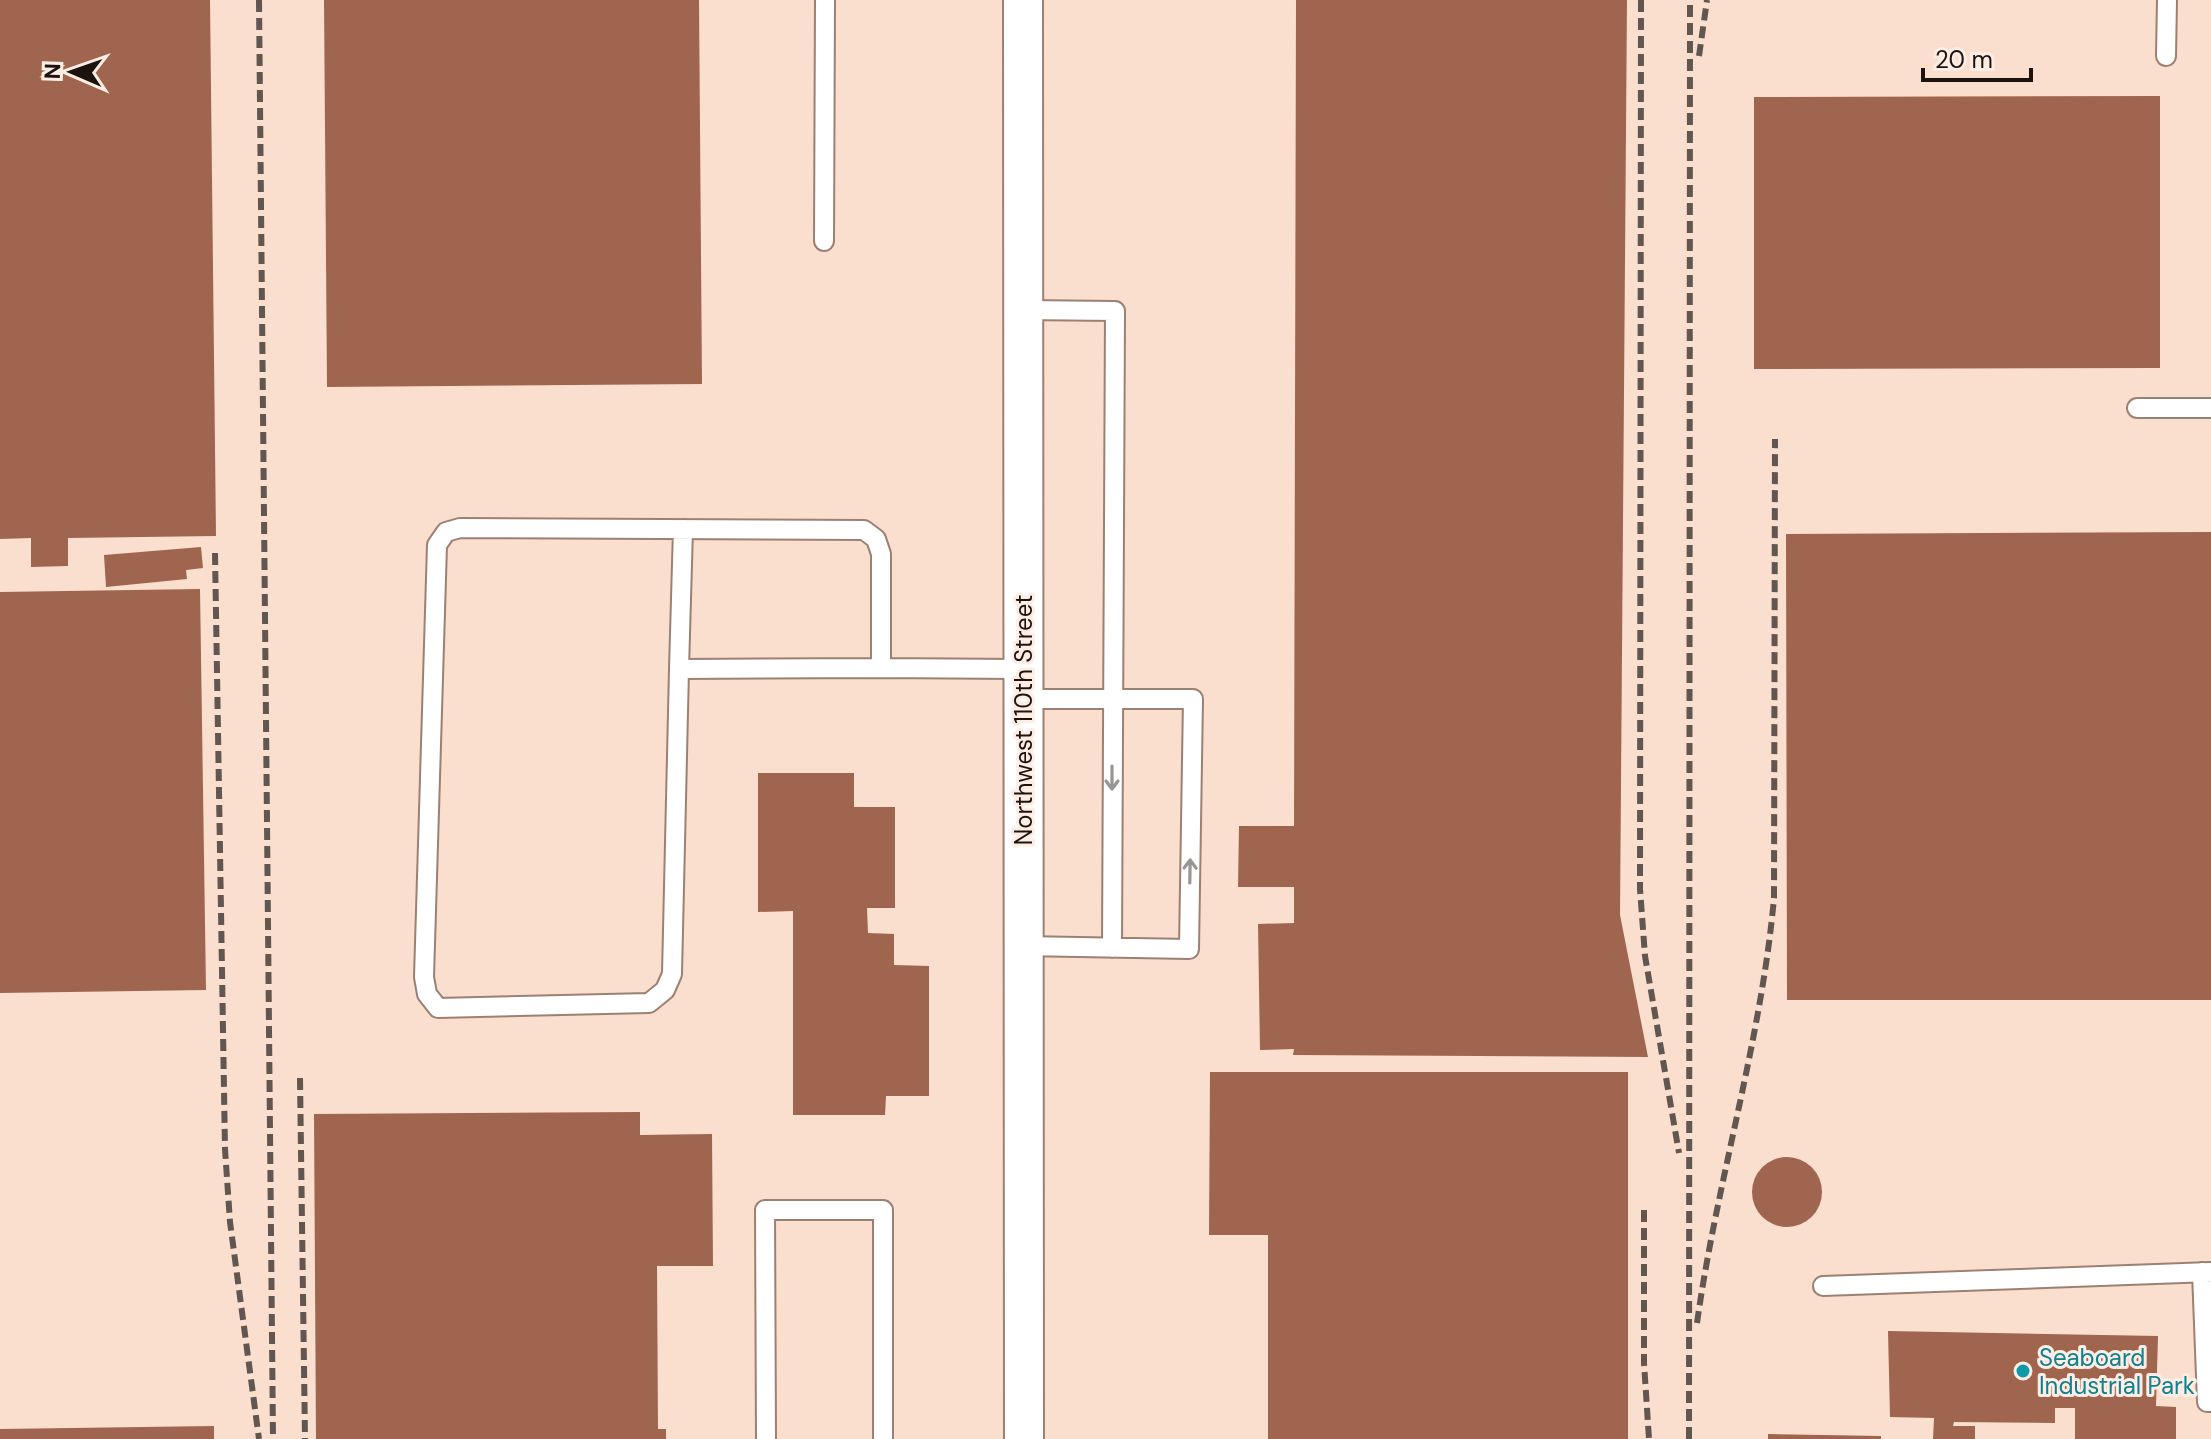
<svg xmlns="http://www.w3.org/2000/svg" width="2211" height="1439" viewBox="0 0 2211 1439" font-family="'DM Sans',sans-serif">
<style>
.built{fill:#fadece}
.building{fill:#a0654e}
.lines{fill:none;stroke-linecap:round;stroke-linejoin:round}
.service-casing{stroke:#9b8173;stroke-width:22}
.minor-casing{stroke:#9b8173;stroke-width:42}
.service{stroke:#fff;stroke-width:18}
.minor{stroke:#fff;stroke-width:38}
.rail{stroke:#625650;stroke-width:6;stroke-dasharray:12 6;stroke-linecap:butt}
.oneway{stroke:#999593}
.culture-dot{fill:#0f9aa8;stroke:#feede4;stroke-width:3}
.labels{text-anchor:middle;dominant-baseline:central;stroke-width:6;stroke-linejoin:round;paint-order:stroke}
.street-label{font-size:24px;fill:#1d130e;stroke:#feede4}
.culture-label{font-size:24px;fill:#0d838f;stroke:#feede4;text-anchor:start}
</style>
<rect width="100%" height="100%" fill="#feede4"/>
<path class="built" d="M0,0H2211V1439H0Z"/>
<path class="building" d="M0,0H210L216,536L68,538V566L31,567V538L0,539Z
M324,0H699L702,384L327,387Z
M1296,0H1627L1620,915L1648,1057L1293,1055L1294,1049L1260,1050L1258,924L1294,923V887H1238L1239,826H1294Z
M2160,96V368L1754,369V97Z
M2211,532V1000H1787L1786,534Z
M201,547L203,568L186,570L187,579L106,587L104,555Z
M200,589L206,990L0,993V592Z
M758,773H854V807H895V908H867L868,933L894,934V965L929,966V1096H886L885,1115H793V911L758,912Z
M1210,1072H1628V1439H1268V1235H1209Z
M640,1112V1135L712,1134L713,1266H657L658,1429H666V1439H316L314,1114Z
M1752 1192a35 35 0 1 1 70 0a35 35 0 1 1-70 0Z
M1888,1331L2158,1336L2156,1406L2176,1407V1439H2075V1408H2055V1423L1954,1422L1953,1426H1975V1439H1933L1934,1418L1890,1417Z
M214,1426V1439H0V1429Z
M1768,1434L1881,1436V1439H1768Z"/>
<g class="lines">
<g class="service-casing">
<path id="service" d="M2166,56L2167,0
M824,241L825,0
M1023,310L1115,311L1112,948
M2137,408H2211
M881,668L679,669L672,974L665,990L649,1003L438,1008L427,994L424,977L437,545L446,532L460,528L864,530L876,539L881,554V668L1023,669
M679,669L683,529
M1023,946L1189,949L1193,699H1023
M2202,1272L2207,1402H2211
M1823,1286L2211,1272
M766,1439L765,1210H883V1439"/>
</g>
<g class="minor-casing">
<path id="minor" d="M1023,0L1024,1439"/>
</g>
<use href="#service" class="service"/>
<use href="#minor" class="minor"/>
<path class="rail" d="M259,0L273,1439
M1641,0L1640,889L1645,956L1679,1153
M1699,56L1707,0
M215,553L225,1149L230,1222L259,1439
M300,1078L305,1439
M1644,1210V1363L1649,1439
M1697,1323C1717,1180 1761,1042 1774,898L1775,439
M1689,1439L1690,0"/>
</g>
<defs><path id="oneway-shaft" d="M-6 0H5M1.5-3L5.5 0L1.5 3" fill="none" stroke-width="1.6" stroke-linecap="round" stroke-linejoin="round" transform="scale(2)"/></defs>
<g class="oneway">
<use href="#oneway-shaft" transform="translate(1112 778) rotate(90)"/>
<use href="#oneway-shaft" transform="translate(1190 871) rotate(-89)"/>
</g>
<circle class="culture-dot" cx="2023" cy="1371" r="8"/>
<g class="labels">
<g class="street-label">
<text transform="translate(1023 720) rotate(-90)">Northwest 110th Street</text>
</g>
<g class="culture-label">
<text x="2039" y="1357">Seaboard<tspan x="2039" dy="28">Industrial Park</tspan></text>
</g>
</g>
<g transform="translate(72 72) rotate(272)" stroke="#feede4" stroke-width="6" paint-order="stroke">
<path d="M0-6L14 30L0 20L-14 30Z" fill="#1d130e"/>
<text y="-12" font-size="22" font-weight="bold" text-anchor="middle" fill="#1d130e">N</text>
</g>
<path d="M1923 68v12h108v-12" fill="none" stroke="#1d130e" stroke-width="4"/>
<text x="1935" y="68" font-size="24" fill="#1d130e" stroke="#feede4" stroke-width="6" paint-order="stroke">20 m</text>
</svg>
